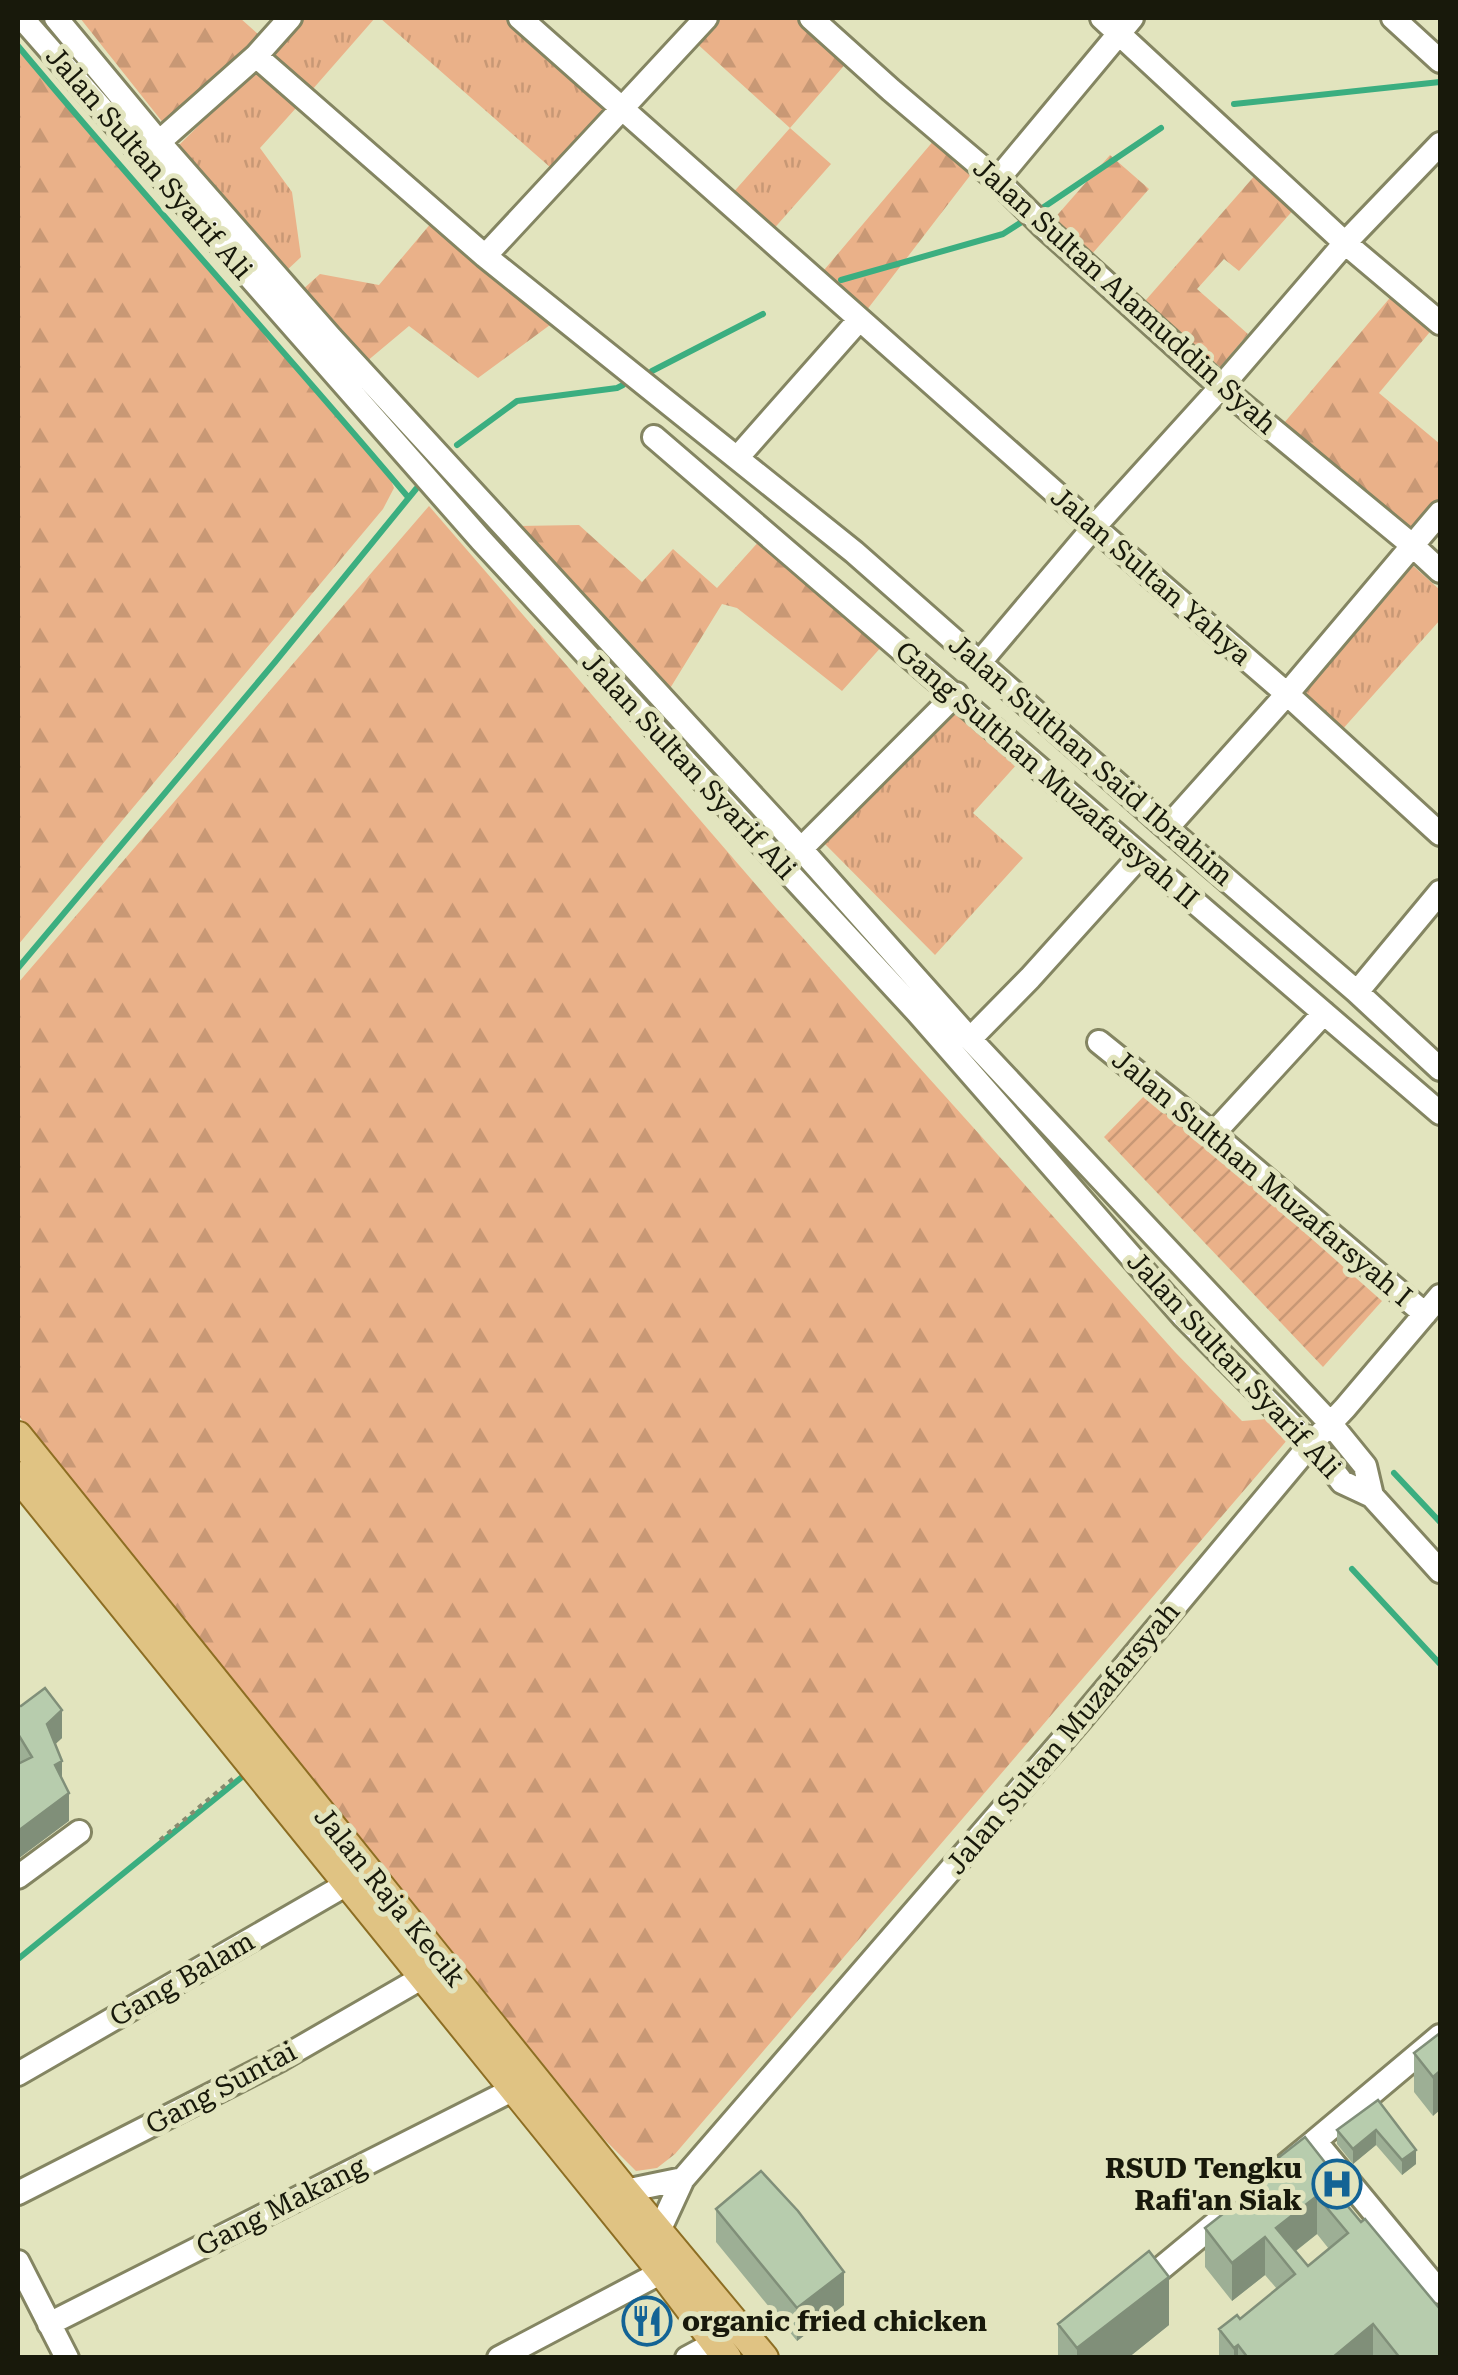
<svg xmlns="http://www.w3.org/2000/svg" width="1458" height="2375" viewBox="0 0 1458 2375" font-family="'Roboto Serif',serif">
<style>
.grass{fill:url(#grass-tufts)}
.forest{fill:url(#forest-firs)}
.garden{fill:url(#garden-furrows)}
.lines{fill:none;stroke-linecap:round;stroke-linejoin:round}
.stream{stroke:#3bae80;stroke-width:6}
.minor-casing{stroke:#848562;stroke-width:28}
.major-casing{stroke:#8d6e23;stroke-width:32}
.path{stroke:#888a6f;stroke-width:4;stroke-dasharray:5 5;stroke-linecap:butt}
.minor{stroke:#fff;stroke-width:22}
.major{stroke:#e0c383;stroke-width:28}
.wall{fill:#9daf95;fill-rule:evenodd}
.shaded-wall{fill:#808f79}
.building{fill:#b7ccad;stroke:#808f79;stroke-width:2.5;fill-rule:evenodd}
.labels{text-anchor:middle;dominant-baseline:central;stroke-width:10;stroke-linejoin:round;paint-order:stroke}
.street-label{font-size:28px;fill:#18190b;stroke:#e2e4be}
.poi-label{font-size:28px;font-weight:bold;fill:#18190b;stroke:#e2e4be;text-anchor:end}
</style>
<defs>
<pattern id="grass-tufts" width="24" height="20" patternUnits="userSpaceOnUse" patternTransform="scale(2.5)"><rect width="24" height="20" fill="#eab189"/><path d="M3 7l-1-3M5 7V3M7 7l1-3M15 17l-1-3M17 17v-4M19 17l1-3" fill="none" stroke="#c89875"/></pattern>
<pattern id="forest-firs" width="22" height="20" patternUnits="userSpaceOnUse" patternTransform="scale(2.5)"><rect width="22" height="20" fill="#eab189"/><path d="M5 1l3.5 6h-7zM16 11l3.5 6h-7z" fill="#c89875"/></pattern>
<pattern id="garden-furrows" width="10" height="10" patternUnits="userSpaceOnUse" patternTransform="scale(2.5)"><rect width="10" height="10" fill="#eab189"/><path d="M-1 1l2-2M0 10L10 0M9 11l2-2" fill="none" stroke="#c89875"/></pattern>
</defs>
<rect width="100%" height="100%" fill="#e2e4be"/>
<path class="grass" d="M302,18H375L312,90L270,53Z
M380,18H504L606,106L551,168Z
M254,71L296,108L260,148L292,192L301,257L284,273L179,145Z
M790,128L831,164L771,232L731,195Z
M1411,564L1440,590V620L1341,731L1297,692Z
M955,705L1019,762L973,813L1023,858L935,955L822,841Z"/>
<path class="forest" d="M80,18H240L259,35L164,124Z
M716,18H799L848,61L790,128L694,41Z
M18,45L387,470L394,488L383,509L18,945Z
M935,139L972,173L863,315L819,276Z
M1110,155L1149,189L1091,255L1052,221Z
M1257,173L1296,207L1239,271L1224,259L1197,289L1248,334L1220,367L1145,301Z
M432,222L554,322L478,378L409,326L366,362L301,291L320,274L379,285Z
M1394,293L1434,327L1379,393L1440,444V499L1414,531L1284,423Z
M429,506L776,908L1175,1352L1242,1421L1267,1419L1288,1439L675,2154L657,2168L636,2171L603,2138L18,1415V983Z
M579,525L642,582L673,549L717,588L761,539L883,645L842,691L737,608L722,604L669,690L518,526Z"/>
<path class="garden" d="M1147,1093L1382,1301L1323,1367L1104,1137Z"/>
<g class="lines">
<path class="stream" d="M18,46C145,198 280,345 408,497
M1234,104L1440,82
M1038,211L1161,128
M841,280L1003,234L1028,218
M652,371L763,314
M457,445L517,401L617,388L623,385
M18,968L275,662L416,489
M1394,1473L1440,1522
M1352,1569L1440,1664
M18,1959L242,1777"/>
<g class="minor-casing">
<path id="minor" d="M22,18L481,540L918,1013L1184,1317L1322,1456L1342,1482L1372,1496L1440,1571
M56,18L159,142L331,338L801,849L970,1039L1330,1423L1365,1466L1372,1496
M520,18L1094,527L1287,694L1440,834
M811,18L891,90L997,180L1043,226L1221,387L1412,545L1440,571
M1102,18L1345,243L1440,323
M1393,18L1440,61
M256,56L485,256L854,552L1167,828L1357,992L1440,1069
M159,142L256,56L290,18
M997,180L1132,18
M485,256L706,18
M654,437L1440,1113
M737,458L859,320
M980,662L1094,527L1221,387L1345,243L1440,144
M1167,828L1287,694L1440,513
M801,849L956,694
M1357,992L1440,892
M970,1039L1030,978L1140,856
M1099,1042L1213,1134L1425,1314
M1213,1134L1324,1013
M18,1877L79,1832
M18,2074L347,1884
M1315,2141L1440,2036
M1287,2164L1315,2141L1440,2292
M625,2191L683,2179
M18,2193L281,2059L423,1977
M659,2231L683,2179L1081,1719L1310,1445L1345,1408L1440,1296
M18,2262L67,2358
M1141,2285L1228,2213
M49,2324L514,2089
M499,2358L662,2272
M687,2358L715,2343"/>
</g>
<g class="major-casing">
<path id="major" d="M18,1436L625,2191L764,2358
M18,1476L662,2272L727,2358"/>
</g>
<path class="path" d="M160,1840L235,1777"/>
<use href="#minor" class="minor"/>
<use href="#major" class="major"/>
</g>
<path class="wall" d="M18,1706L62,1738L55,1744L69,1821L18,1762Z
M1440,2033L1433,2116L1414,2092V2053Z
M1378,2100L1416,2164L1402,2175L1376,2145L1353,2164L1337,2144V2130Z
M1278,2158L1338,2195L1440,2358H1219V2329L1240,2319L1277,2289L1265,2275L1232,2301L1205,2267V2228L1278,2170ZM1317,2234L1329,2249L1308,2266L1296,2251Z
M716,2209L844,2305L797,2341L716,2242Z
M1058,2324L1169,2325L1128,2358H1058Z"/>
<path class="shaded-wall" d="M62,1710V1738L47,1752V1724Z
M62,1761V1788L55,1765Z
M69,1793V1821L18,1859V1831Z
M1440,2071V2110L1433,2116V2077Z
M1376,2130V2145L1353,2164V2149Z
M1416,2150V2164L1402,2175V2160Z
M1338,2179V2218L1330,2185Z
M1317,2196V2234L1284,2260L1276,2228Z
M1265,2237V2275L1232,2301V2263Z
M844,2272V2305L797,2341V2308Z
M1169,2277V2325L1128,2358H1077V2348Z
M1373,2324V2358H1332Z
M1238,2345V2358H1234V2348Z"/>
<path class="building" d="M45,1688L62,1710L47,1724L62,1761L55,1765L69,1793L18,1831V1764L32,1757L18,1734V1706H21Z
M1440,2033V2071L1433,2077L1414,2053Z
M1378,2100L1416,2150L1402,2160L1376,2130L1353,2149L1337,2130Z
M1305,2137L1338,2179L1330,2185L1361,2222L1365,2219L1440,2309V2358H1400L1373,2324L1332,2358H1248L1238,2345L1234,2348L1219,2329L1237,2315L1240,2319L1295,2274L1265,2237L1232,2263L1205,2228L1285,2165L1278,2158ZM1317,2196L1348,2233L1308,2266L1276,2228Z
M761,2171L798,2211L844,2272L797,2308L716,2209Z
M1149,2251L1169,2277L1077,2348L1058,2324Z"/>
<defs>
<g id="hospital-ring" transform="scale(2.5)"><circle r="9.5" fill="#e2e4be" stroke="#136395" stroke-width="1.5"/><path d="M-5-5h3v3.5h4V-5h3V5h-3V1.5h-4V5h-3Z" fill="#136395"/></g>
<g id="restaurant-ring" transform="scale(2.5)"><circle r="9.5" fill="#e2e4be" stroke="#136395" stroke-width="1.5"/><path d="M-5-6h1v4h1v-4h1v4h1v-4h1v5L-1.5 .5V6h-2V.5L-5-1ZM5-6V6H3V1.5H1.5Q1.5-4 5-6Z" fill="#136395"/></g>
</defs>
<g fill-rule="evenodd">
<use href="#hospital-ring" x="1337" y="2184"/>
<use href="#restaurant-ring" x="647" y="2321"/>
</g>
<g class="labels">
<g class="street-label">
<text transform="translate(149 163) rotate(49)">Jalan Sultan Syarif Ali</text>
<text transform="translate(1125 296) rotate(42)">Jalan Sultan Alamuddin Syah</text>
<text transform="translate(1151 576) rotate(41)">Jalan Sultan Yahya</text>
<text transform="translate(1091 760) rotate(41)">Jalan Sulthan Said Ibrahim</text>
<text transform="translate(689 766) rotate(47)">Jalan Sultan Syarif Ali</text>
<text transform="translate(1047 775) rotate(41)">Gang Sulthan Muzafarsyah II</text>
<text transform="translate(1262 1178) rotate(40)">Jalan Sulthan Muzafarsyah I</text>
<text transform="translate(1234 1365) rotate(47)">Jalan Sultan Syarif Ali</text>
<text transform="translate(1063 1738) rotate(-50)">Jalan Sultan Muzafarsyah</text>
<text transform="translate(390 1897) rotate(51)">Jalan Raja Kecik</text>
<text transform="translate(182 1979) rotate(-30)">Gang Balam</text>
<text transform="translate(221 2088) rotate(-28)">Gang Suntai</text>
<text transform="translate(281 2206) rotate(-27)">Gang Makang</text>
</g>
<g class="poi-label">
<text x="1302" y="2168">RSUD Tengku<tspan x="1302" dy="32">Rafi'an Siak</tspan></text>
<text x="682" y="2321" text-anchor="start">organic fried chicken</text>
</g>
</g>
<rect width="1458" height="2375" fill="none" stroke="#18190b" stroke-width="40"/>
</svg>
